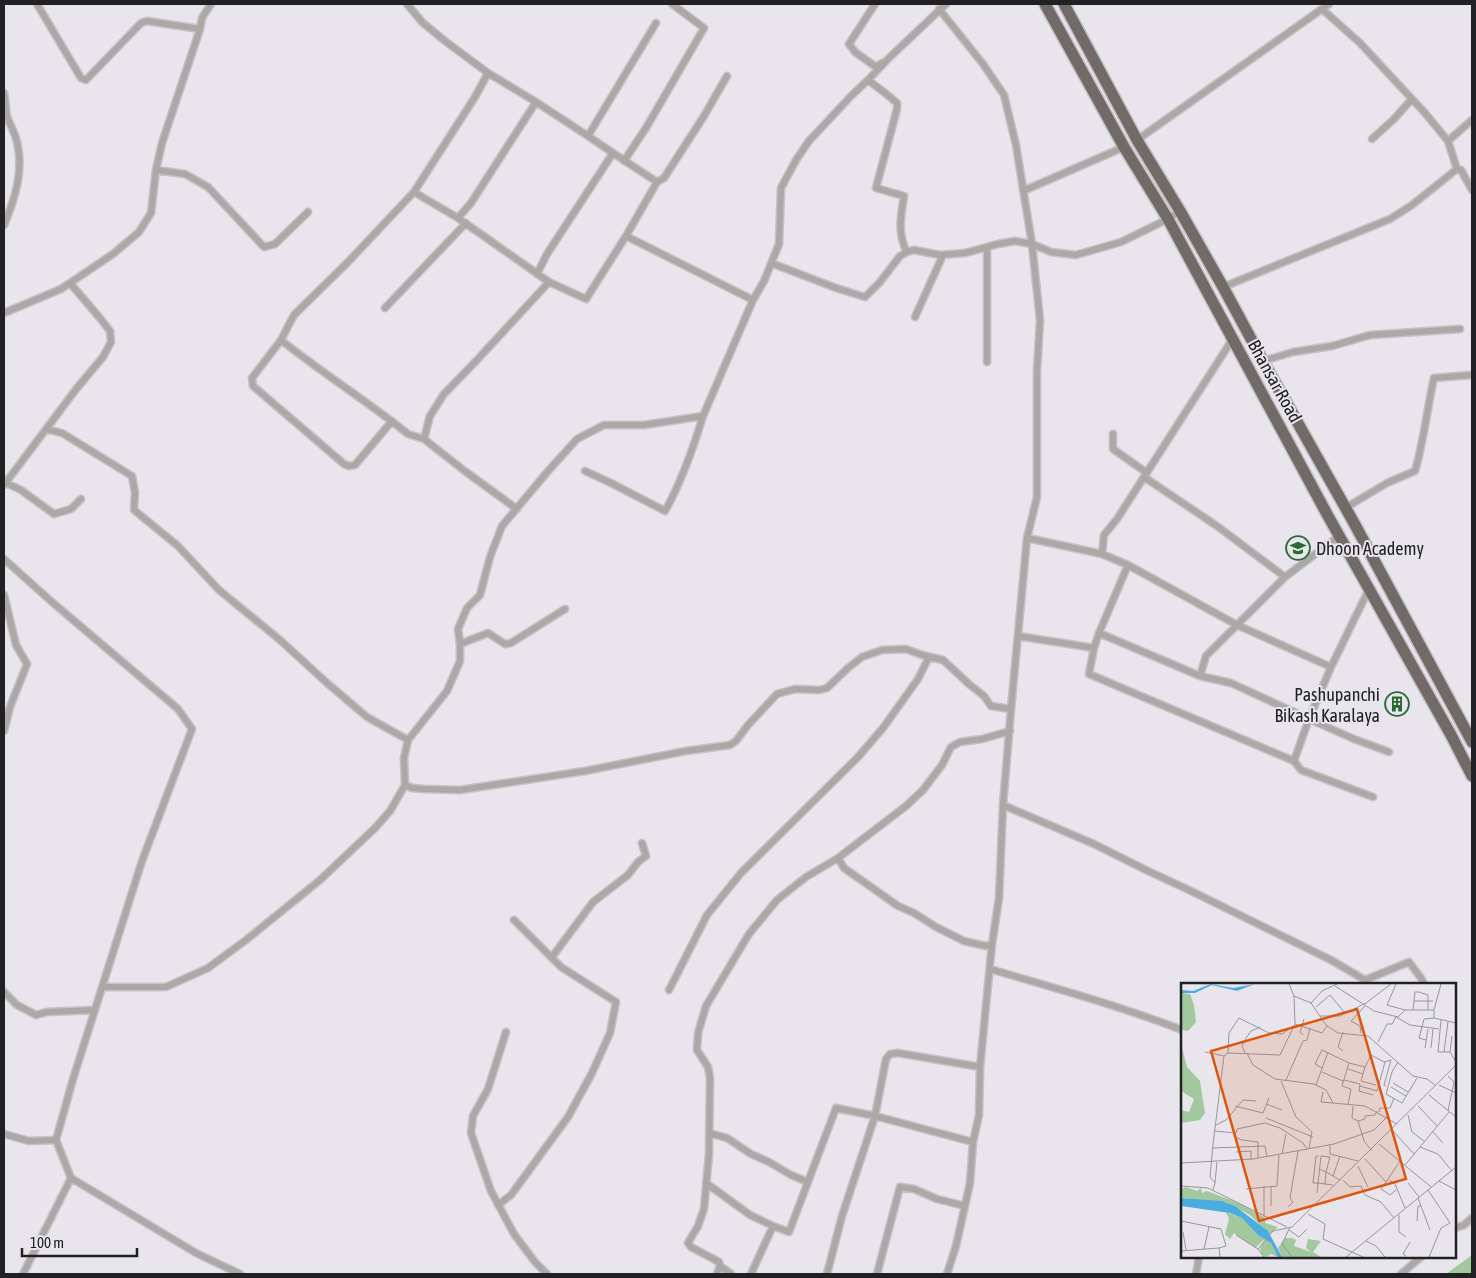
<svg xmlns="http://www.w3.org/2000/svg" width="1476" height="1278" viewBox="0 0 1476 1278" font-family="'Asap Condensed',sans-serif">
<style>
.green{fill:#a2c89e}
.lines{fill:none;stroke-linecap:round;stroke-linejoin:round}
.minor-casing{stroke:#c4c2c8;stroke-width:9}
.trunk-casing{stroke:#c4c2c8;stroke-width:14}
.minor{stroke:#aba8a6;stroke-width:6}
.trunk{stroke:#716a66;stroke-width:11}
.labels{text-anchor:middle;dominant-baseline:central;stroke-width:4;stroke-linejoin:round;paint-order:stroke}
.street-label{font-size:18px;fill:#212022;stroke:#e8e5ed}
.poi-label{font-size:18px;fill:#212022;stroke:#e8e5ed;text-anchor:start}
.inset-road{fill:none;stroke:#98969c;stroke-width:1}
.view{fill:#de560d;fill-opacity:0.15;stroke:#de560d;stroke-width:2.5}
.inset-edge{fill:none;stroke:#212022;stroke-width:2.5}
</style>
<rect width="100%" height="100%" fill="#e8e5ed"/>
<path class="green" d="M1472,1255V1274H1446Z"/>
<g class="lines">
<g class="minor-casing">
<path id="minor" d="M37,4L81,78L86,80L141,23L147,21L200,29
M407,4L422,22L445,41L488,73
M875,4L849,44L855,52L876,67L882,63
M939,9L983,64L1004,95L1016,145L1032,244L1040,320L1037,371V497L1027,538L1011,709L1003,805L999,898L992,944L980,1067L979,1115L973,1142L970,1183L956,1246L947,1274
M656,23L588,136L536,102L488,73L475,97L414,192L458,218L549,282L586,299L626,236L753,300
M868,80L885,93L897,103V109L876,188L904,196C901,215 897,234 907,252
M4,93C6,100 5,108 7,116C10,125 15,133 17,142C24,170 15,199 4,225
M588,136L613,153
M1372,139L1394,119L1411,100
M1137,140L1329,4
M1448,141L1472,120
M624,161L646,128L704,28L672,4
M1457,169L1461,170L1472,190
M156,170L185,174L208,187L264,247L275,244L308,212
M1023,191L1124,147
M458,218L471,203L536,102
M626,236L657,182
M771,263L836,288L865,297L880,282L900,256L907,252L914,250L940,255L965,253L998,244L1015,241L1032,244L1051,252L1076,255L1121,242L1168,219L1180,211
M537,274L547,254L613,153L657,182L664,178L704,116L727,76
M1223,287L1390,219L1412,205L1457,169L1448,141L1425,113L1360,43L1322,9
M385,308L466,223
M4,313L61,289L113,254L139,232L151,213L156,170L162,143L200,29L202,18L211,4
M915,317L943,255
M281,340C322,373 367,401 408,434L424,439L466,472L517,509
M1263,361L1293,352L1332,346L1370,335L1460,329
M987,362V247
M392,421L355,465L349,466L344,464L253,386L252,378L281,340L294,315L348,262L414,192
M46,429L62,433L132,476L135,492L134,510L178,546L219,590L280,640L327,683L367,717L408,740
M1113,434V449L1147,473
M424,439L430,416L444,394L477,360L549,282
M585,471L611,483L665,511C682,481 693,449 703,416
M1144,477L1217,526L1285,577L1339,536
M4,482L21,490L54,514L71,509L81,499
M4,485L77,388L103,357L111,342L110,331L99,317L70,283
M1345,508L1387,483L1415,471C1424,440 1427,409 1434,378L1472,375
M1027,538L1102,554L1104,535L1117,519L1232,340
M1102,554L1128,565L1237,625L1285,577
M4,559L52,602L178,709L192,729L142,861L73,1079L56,1140L71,1178L23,1274
M1128,565L1099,633L1200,676L1231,683L1309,719L1331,667
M4,595L16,645L27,664L10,707L4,731
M1018,636L1094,648L1099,633
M460,644L488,633L505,644L511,643L565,609
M1094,648L1089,674L1294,761L1309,719L1354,739L1389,752
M1200,676L1206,656L1237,625L1331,667L1369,589
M1294,761L1301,770L1373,797
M405,785L412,788L424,789L460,790L585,771L686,751L730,745L736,741L748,725L777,694L795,689L819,690L827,688L848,668L862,657L882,650L906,649L922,655L943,660L970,685L984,696L991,706L1011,709
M1003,805L1094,844L1148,871L1189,890L1331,960L1365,980L1409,962L1421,978L1424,984
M838,858L844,868L898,906L914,913L936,927L964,941L986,946L992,944
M552,957L593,902L628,875L638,862L646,856L642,843
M990,969C1055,988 1120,1006 1182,1030
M103,987H166L208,968L246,940L320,880L375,828L390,811L405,785L404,758L408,740L447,691L460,661V644L458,629L467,608L480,595L490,557L502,526L549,470L577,439L604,425H644L703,416L753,300L764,281L779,244L781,188L796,160L809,141L851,96L868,80L891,56L946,4
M669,990L707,915L741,873L858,757L883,728L918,679L929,657
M4,992L17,1005L36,1015L47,1012L95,1010
M506,1032L488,1089L473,1116L471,1133L491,1191L514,1234L535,1262L547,1274
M709,1133L727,1138L751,1154L769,1162L791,1175L808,1182
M4,1134L29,1141L56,1140
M71,1178L196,1253L240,1274
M706,1183L750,1215L773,1226
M498,1205L511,1195L568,1117L592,1073L610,1033L616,1002L561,967L514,920
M1455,1228L1464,1225L1472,1218
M720,1266L731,1274
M717,1274L720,1266L719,1262L691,1247L688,1243L698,1226L704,1209L709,1154L710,1078L708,1067L697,1050L698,1033L706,1006L749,934L777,900L806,877L838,858L906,806L923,790L942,765L951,747L960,742L982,739L1010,731
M751,1274L773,1226L789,1232L836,1108L875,1116L973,1142
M827,1274L842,1216L875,1116L886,1059L890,1054L898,1053L980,1067
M877,1274L900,1187L914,1189L937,1199L965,1206
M1196,1274L1199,1257
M1401,1274L1421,1257"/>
</g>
<g class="trunk-casing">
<path id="trunk" d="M1045,4L1124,147L1168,219L1328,516L1451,735L1472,776
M1064,4L1137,140L1180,211L1223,287L1263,361L1354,523L1472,742"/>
</g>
<use href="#minor" class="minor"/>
<use href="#trunk" class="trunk"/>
</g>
<defs>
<g id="school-ring" transform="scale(1.25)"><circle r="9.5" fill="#e8e5ed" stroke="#2a6a33" stroke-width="1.5"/><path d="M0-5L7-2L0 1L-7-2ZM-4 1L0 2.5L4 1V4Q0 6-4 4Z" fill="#2a6a33"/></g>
<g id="building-ring" transform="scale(1.25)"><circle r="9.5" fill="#e8e5ed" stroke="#2a6a33" stroke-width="1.5"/><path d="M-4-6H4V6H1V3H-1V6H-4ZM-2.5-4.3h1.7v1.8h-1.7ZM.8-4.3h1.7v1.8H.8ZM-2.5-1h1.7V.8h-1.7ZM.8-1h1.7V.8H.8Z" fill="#2a6a33"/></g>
</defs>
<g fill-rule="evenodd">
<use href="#school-ring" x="1298" y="548"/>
<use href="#building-ring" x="1397" y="704"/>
</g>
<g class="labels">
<g class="street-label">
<text transform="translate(1275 381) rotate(61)">Bhansar Road</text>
</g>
<g class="poi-label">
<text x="1316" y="548">Dhoon Academy</text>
<text x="1380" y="694" text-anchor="end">Pashupanchi<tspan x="1380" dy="21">Bikash Karalaya</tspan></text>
</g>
</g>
<g transform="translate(1181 983)">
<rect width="275" height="275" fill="#e8e5ed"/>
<path d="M0,10L9,11L13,22L15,39L7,48L0,47ZM0,61L6,84L19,98L24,130L19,137L0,140V127L8,129L13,116L0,108ZM5,204L16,208L20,205L21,210L26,208L60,221L85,236L84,240L97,244L89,251L69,232L45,219L0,215V206ZM45,229L61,235L84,256L74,265L53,250L49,256L44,251L48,236ZM104,255H111L115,257L113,263L130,269L125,265L127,256L140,258L132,269L140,274H101L97,265ZM85,256L90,260L97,274L90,271L85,274L80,271L79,264Z" fill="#a2c89e"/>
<path d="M30,1L52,5L74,1L56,8L31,2L14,10H0V7L12,8ZM0,215L41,218L54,223L87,248L101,274H97L90,260L77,252L61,235L49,230L0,223Z" fill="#4bacdf"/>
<path class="inset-road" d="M156,1L141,8L130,20L145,42L157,50L187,53L232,93L246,96L254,102M215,1L206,22L224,27M154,3L193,28L217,34L224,27H253V35L275,40M113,13L130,20M233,18L234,9H238L247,12V18H252M135,24L149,12L164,30M232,27L233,18H247V27M253,27L260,1M139,33H159L185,20L210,1M215,34L229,42L258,46M260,37L257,69H269L275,79M114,41L141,50L146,43M162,49L157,64L162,68M180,50L179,43L170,38L184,23M122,52L119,49L123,36M245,57L238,55L243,36L253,35M197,59L206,41H211L215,34M244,65L247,46M250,65L252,46M24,69L43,73L47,70L99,72L114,41L113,13L108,1M263,69L267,39M269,69L271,53M47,70L48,50L58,35L88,50L101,51L112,43M64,70L61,63L65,55L70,48L79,44M66,70L72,82L94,96L133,101L145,107L152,120L184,123L216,141M217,79L211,89L205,111L221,120L236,95M184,84L190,72L203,79L210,77L203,102L205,103M141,85L134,81L141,67L168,80M167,86L182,91M141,89L162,98M267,93L273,99L267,128M105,97L122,58L126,57L129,45M163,97L179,101L178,108L192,112M100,98L115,134L131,149L128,165M212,100L227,109M135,102L147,69M258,102L275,110M179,103L196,108L204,79M210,104L225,113M142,109L140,119L152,120M248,112L275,134M85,121L101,127M167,122L170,106L161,103L168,80L184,84L180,98L195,102M54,123L82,130L88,115M172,123L171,135L177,138L183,158L191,168M237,123L256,143M198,129L199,125H209L213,115M227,132L231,149L243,158M85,135L132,154M177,138L184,136V133L194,132L196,128M35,142L45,137L62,117L75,118M34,148L55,150L56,146L84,140L99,145L122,160L126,166M212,148L233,171M251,148L262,160M55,151L53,154L61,157L77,159V175M198,161L250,204M149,162V171L177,178M239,164L257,171L271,188M31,165L84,163L86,174M55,169L70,168V177M101,171L105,151M149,174L145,189L152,193M184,176L205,199L219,178M0,180L72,176L153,161L193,147L206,134M224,182L268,129M177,183L187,204M138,186L145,189L144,201L152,202M159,197L152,193L159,173M162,197L169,204L180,203L184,212L200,219L213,235M208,197L214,201L224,225M258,198L275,207M205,199L200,206L209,212L215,207M34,200L36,179M227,200L238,214M144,201L137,200L140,173L149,174M0,203L27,205L106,244M83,203V234M90,203V223M65,206L96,203L98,172M32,207L34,200L29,194L32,161L43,73M247,207L269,240L260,245L248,274M136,210L137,200H132L135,173H138M237,215L249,247M107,224L112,219L109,215L117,168M127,231L144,241L142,256L182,274M218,232V249L225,254M0,238L40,246L45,263L38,265M236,238L237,223H240M109,244L101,261L111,274M111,244L275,82M108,247L118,254L126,246M2,249L5,267M55,252L77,266M185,258L195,263L204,274M23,266L28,244M0,268L38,265L39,274M225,273L222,271L229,259M83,274L77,266L92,248L111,244M165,274L275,184"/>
<path class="view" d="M176,26L225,196L78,238L30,68Z"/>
<rect width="275" height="275" class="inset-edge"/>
</g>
<rect width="1476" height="1278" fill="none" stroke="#212022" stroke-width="10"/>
<path d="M22 1248v8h115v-8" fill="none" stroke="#212022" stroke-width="2.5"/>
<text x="30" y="1248" font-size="15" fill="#212022" stroke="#e8e5ed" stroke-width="4" paint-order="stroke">100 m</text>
</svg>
